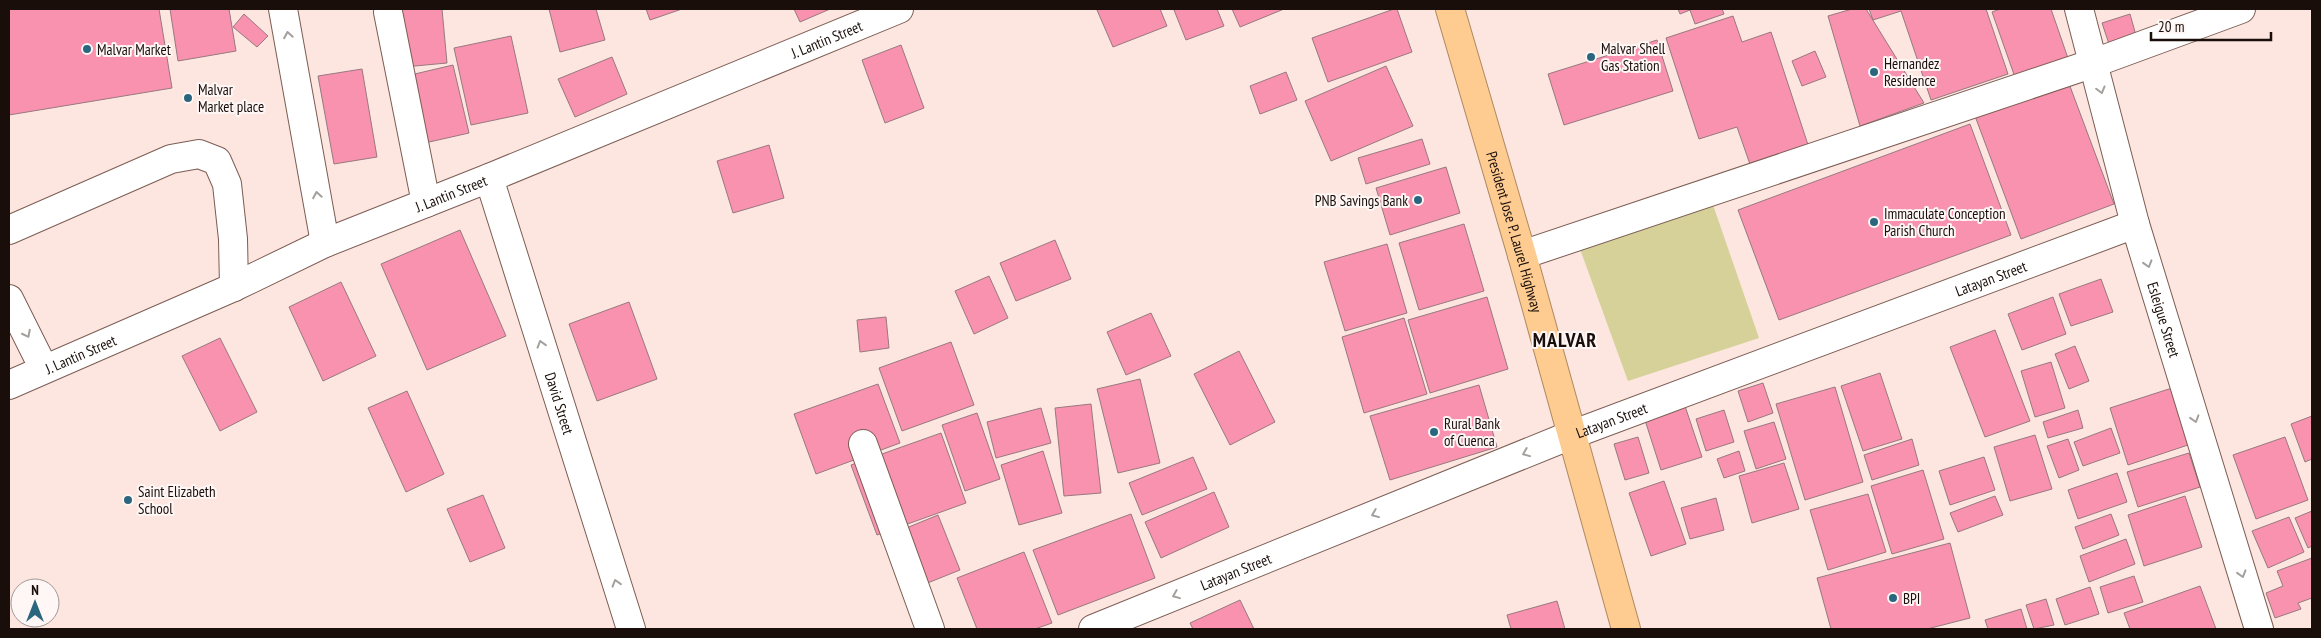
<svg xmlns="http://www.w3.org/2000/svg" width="2321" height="638" viewBox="0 0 2321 638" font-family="'PT Sans Narrow',sans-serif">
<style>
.green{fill:#d5d198}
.building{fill:#f892ae;stroke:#997880}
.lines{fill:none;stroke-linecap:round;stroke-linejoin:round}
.minor-casing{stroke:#7c5d54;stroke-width:30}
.highway-casing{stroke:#ae8961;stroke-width:30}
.minor{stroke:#fff;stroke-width:28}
.highway{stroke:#fecb90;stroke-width:28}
.oneway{stroke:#a39f9d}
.poi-dot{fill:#2a677e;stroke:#fef7f5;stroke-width:2}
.labels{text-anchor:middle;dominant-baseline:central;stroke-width:4;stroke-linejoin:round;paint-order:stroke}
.street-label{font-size:15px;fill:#190e0a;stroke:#fef7f5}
.poi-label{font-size:15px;fill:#190e0a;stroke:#fef7f5;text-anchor:start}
.district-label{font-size:20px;font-weight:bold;letter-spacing:1px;fill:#190e0a;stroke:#fef7f5}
</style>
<rect width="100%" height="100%" fill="#fce6df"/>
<path class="green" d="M1712,202L1759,338L1628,381L1580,249Z"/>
<path class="building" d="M9,9H159L172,88L9,115Z
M170,9H229L236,51L178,61Z
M398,9H442L447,63L404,67Z
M549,9H596L605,40L560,52Z
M646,9H682L650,20Z
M794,9H830L800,22Z
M1100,9H1160L1167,26L1113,47L1097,10Z
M1177,9H1217L1224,26L1186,40L1174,10Z
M1232,9H1284L1240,27Z
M1394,9H1397L1412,52L1328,82L1312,38Z
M1678,9H1722L1724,14L1695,24L1690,10L1680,14Z
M1852,9H1866L1924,103L1860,126L1828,16Z
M1869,9H1986L2008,74L1931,100L1901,11L1873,20Z
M2000,9H2051L2070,64L2017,83L1992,12Z
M244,14L268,36L257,47L233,27Z
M2130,14L2137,39L2110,47L2102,23Z
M1733,16L1742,42L1771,32L1810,151L1752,170L1737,127L1699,139L1666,38Z
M511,36L528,113L471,125L454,48Z
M1657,40L1673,91L1564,125L1548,74Z
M901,45L924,108L885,123L862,60Z
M1815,51L1826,77L1802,86L1792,61Z
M612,57L627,94L575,117L558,79Z
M453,65L469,133L416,145L402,77Z
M1386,66L1413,126L1331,161L1305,101Z
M362,69L377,157L334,164L318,76Z
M1286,72L1297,100L1260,114L1250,86Z
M2068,81L2114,204L2021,239L1975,116Z
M1970,124L2011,235L1779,320L1738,210Z
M1422,139L1430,164L1366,184L1358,158Z
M769,145L784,198L733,213L717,161Z
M1446,167L1460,213L1390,235L1376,188Z
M1464,224L1484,291L1419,310L1399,243Z
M460,230L506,336L427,370L381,264Z
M1055,240L1071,279L1016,301L1000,263Z
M1387,244L1407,313L1345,331L1324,262Z
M989,276L1008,318L974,334L955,291Z
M2101,279L2113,312L2071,326L2059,294Z
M341,282L376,356L323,381L289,307Z
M1487,297L1508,369L1430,393L1408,320Z
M2053,297L2066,334L2022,350L2008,314Z
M629,302L657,379L597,401L569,324Z
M1151,313L1171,356L1126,375L1107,332Z
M886,317L889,348L860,352L857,320Z
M1404,318L1427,394L1364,413L1342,337Z
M1995,330L2030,421L1985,437L1950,347Z
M220,338L257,412L220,431L182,356Z
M951,342L974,405L902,431L879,368Z
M2075,346L2089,381L2069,389L2055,354Z
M1239,351L1275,422L1230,445L1194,374Z
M2051,362L2065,408L2035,417L2021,371Z
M1880,373L1902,439L1863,451L1841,386Z
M1140,379L1160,463L1118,473L1097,389Z
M1763,383L1773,413L1748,422L1738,391Z
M878,384L900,443L816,474L794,414Z
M1479,385L1497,447L1390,480L1370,416Z
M1835,387L1863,482L1805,500L1776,404Z
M2172,388L2191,444L2128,465L2110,408Z
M407,391L444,474L406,492L368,408Z
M1684,403L1702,457L1661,470L1644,417Z
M1091,404L1101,493L1064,496L1055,408Z
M1041,408L1051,443L996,458L987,422Z
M1724,410L1734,442L1706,451L1696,419Z
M2078,410L2083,428L2048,438L2043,422Z
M977,413L1000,479L965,491L942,425Z
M2312,416V459L2305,462L2291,424Z
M1774,422L1786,459L1756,469L1744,431Z
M2111,428L2120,453L2083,466L2074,442Z
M941,433L966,503L877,535L851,465Z
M2035,435L2052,489L2010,501L1994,447Z
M1638,437L1649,473L1625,480L1614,444Z
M2285,437L2308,500L2256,519L2233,455Z
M1912,439L1919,465L1872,480L1864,455Z
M2068,439L2079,470L2059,478L2047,446Z
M1043,451L1062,513L1019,525L1001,465Z
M1739,451L1745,471L1724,478L1717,459Z
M2189,453L2200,487L2138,507L2127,472Z
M1193,457L1207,489L1142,515L1129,483Z
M1984,457L1995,490L1950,505L1939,471Z
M1784,463L1799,509L1752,523L1739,476Z
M1923,470L1944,539L1892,554L1871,486Z
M2117,473L2127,502L2078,519L2068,490Z
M1664,481L1686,544L1651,556L1629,493Z
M1214,492L1229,527L1161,558L1145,522Z
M1868,494L1886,552L1828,570L1810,510Z
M483,495L505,548L470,562L447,509Z
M1995,496L2003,515L1958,532L1950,513Z
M2185,496L2202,547L2144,566L2128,515Z
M1716,498L1724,530L1690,539L1681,508Z
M2312,511V546L2308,548L2295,518Z
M1131,514L1155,578L1058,615L1033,550Z
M2111,514L2119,535L2083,549L2075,527Z
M938,515L960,570L925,584L904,529Z
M2289,517L2304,552L2268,568L2252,531Z
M2126,539L2135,564L2089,582L2080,556Z
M1950,543L1970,618L1927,629H1831L1817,578Z
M1024,552L1052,623L1035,629H977L957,578Z
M2312,558V598L2298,603L2301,609L2275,618L2266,593L2283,586L2277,571Z
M2134,576L2143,602L2108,613L2100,587Z
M2200,586L2216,629H2130L2124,613Z
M2090,587L2099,614L2065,625L2056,599Z
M2046,599L2054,625L2034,629L2026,605Z
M1240,600L1254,629H1193L1190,623Z
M1557,601L1565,629H1511L1507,615Z
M2021,609L2027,629H1988L1985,620Z"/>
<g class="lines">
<g class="minor-casing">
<g id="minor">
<path d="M283,9L325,243"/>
<path id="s1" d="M2079,9L2135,224L2259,629"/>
<path d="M388,12L426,203"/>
<path id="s2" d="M489,178L631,629"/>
<path d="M9,230L171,159L199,154L217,161L227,184L233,239L234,287"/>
<path d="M1522,255L2094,63L2241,9"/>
<path d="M9,299L44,369"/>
<path id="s3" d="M9,385L234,287L325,243L489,178L899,9"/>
<path d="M863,444L930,629"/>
<path id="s4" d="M1093,629L1571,435L2135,224"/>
</g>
</g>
<g class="highway-casing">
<g id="highway">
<path id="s5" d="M1450,9L1522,255L1626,629"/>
</g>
</g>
<use href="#minor" class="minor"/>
<use href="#highway" class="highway"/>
</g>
<defs><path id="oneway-chevron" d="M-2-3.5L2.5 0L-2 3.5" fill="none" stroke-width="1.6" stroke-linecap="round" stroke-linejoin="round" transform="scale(1.25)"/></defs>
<g class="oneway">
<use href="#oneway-chevron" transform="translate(288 35) rotate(-100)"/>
<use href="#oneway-chevron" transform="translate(2101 90) rotate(75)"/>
<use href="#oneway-chevron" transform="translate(317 195) rotate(-100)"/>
<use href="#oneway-chevron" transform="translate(2148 264) rotate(73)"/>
<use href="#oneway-chevron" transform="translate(27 334) rotate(63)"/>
<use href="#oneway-chevron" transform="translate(541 344) rotate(-107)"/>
<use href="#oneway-chevron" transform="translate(2195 419) rotate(73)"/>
<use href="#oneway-chevron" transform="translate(1526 453) rotate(158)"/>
<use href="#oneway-chevron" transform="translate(1375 514) rotate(158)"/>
<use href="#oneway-chevron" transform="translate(2242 574) rotate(73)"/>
<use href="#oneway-chevron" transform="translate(616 583) rotate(-107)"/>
<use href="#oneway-chevron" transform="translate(1176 595) rotate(158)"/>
</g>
<g class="poi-dot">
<circle cx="87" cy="49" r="5"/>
<circle cx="1591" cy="57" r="5"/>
<circle cx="1874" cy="72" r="5"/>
<circle cx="188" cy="98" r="5"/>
<circle cx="1418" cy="200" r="5"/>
<circle cx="1874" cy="222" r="5"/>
<circle cx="1434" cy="432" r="5"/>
<circle cx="128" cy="500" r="5"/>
<circle cx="1893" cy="598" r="5"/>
</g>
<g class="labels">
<g class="street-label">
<text stroke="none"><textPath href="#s3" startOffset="888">J. Lantin Street</textPath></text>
<text stroke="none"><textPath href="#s3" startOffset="482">J. Lantin Street</textPath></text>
<text stroke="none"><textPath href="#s5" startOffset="232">President Jose P. Laurel Highway</textPath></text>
<text stroke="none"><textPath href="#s4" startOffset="964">Latayan Street</textPath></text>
<text stroke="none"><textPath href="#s1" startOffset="322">Esleigue Street</textPath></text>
<text stroke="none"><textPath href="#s3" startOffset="78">J. Lantin Street</textPath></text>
<text stroke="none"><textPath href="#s2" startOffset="236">David Street</textPath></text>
<text stroke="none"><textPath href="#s4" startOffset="559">Latayan Street</textPath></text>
<text stroke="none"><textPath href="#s4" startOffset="154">Latayan Street</textPath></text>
</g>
<g class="poi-label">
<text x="1601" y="48">Malvar Shell<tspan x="1601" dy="17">Gas Station</tspan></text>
<text x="97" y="49">Malvar Market</text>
<text x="1884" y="63">Hernandez<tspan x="1884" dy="17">Residence</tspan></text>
<text x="198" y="89">Malvar<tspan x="198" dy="17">Market place</tspan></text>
<text x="1408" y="200" text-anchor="end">PNB Savings Bank</text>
<text x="1884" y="213">Immaculate Conception<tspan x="1884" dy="17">Parish Church</tspan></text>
<text x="1444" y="423">Rural Bank<tspan x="1444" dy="17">of Cuenca</tspan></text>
<text x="138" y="491">Saint Elizabeth<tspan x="138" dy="17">School</tspan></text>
<text x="1903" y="598">BPI</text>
</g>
<g class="district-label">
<text x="1565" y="340">MALVAR</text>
</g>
</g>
<rect width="2321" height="638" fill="none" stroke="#190e0a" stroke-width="20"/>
<g transform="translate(35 603)"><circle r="24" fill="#fef7f5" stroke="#a29a97"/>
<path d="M0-4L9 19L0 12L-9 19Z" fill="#2a677e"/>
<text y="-8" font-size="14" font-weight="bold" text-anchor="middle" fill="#190e0a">N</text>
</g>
<path d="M2151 32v8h120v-8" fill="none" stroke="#190e0a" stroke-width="2.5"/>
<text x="2158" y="32" font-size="15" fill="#190e0a" stroke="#fef7f5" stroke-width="4" paint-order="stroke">20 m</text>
</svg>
